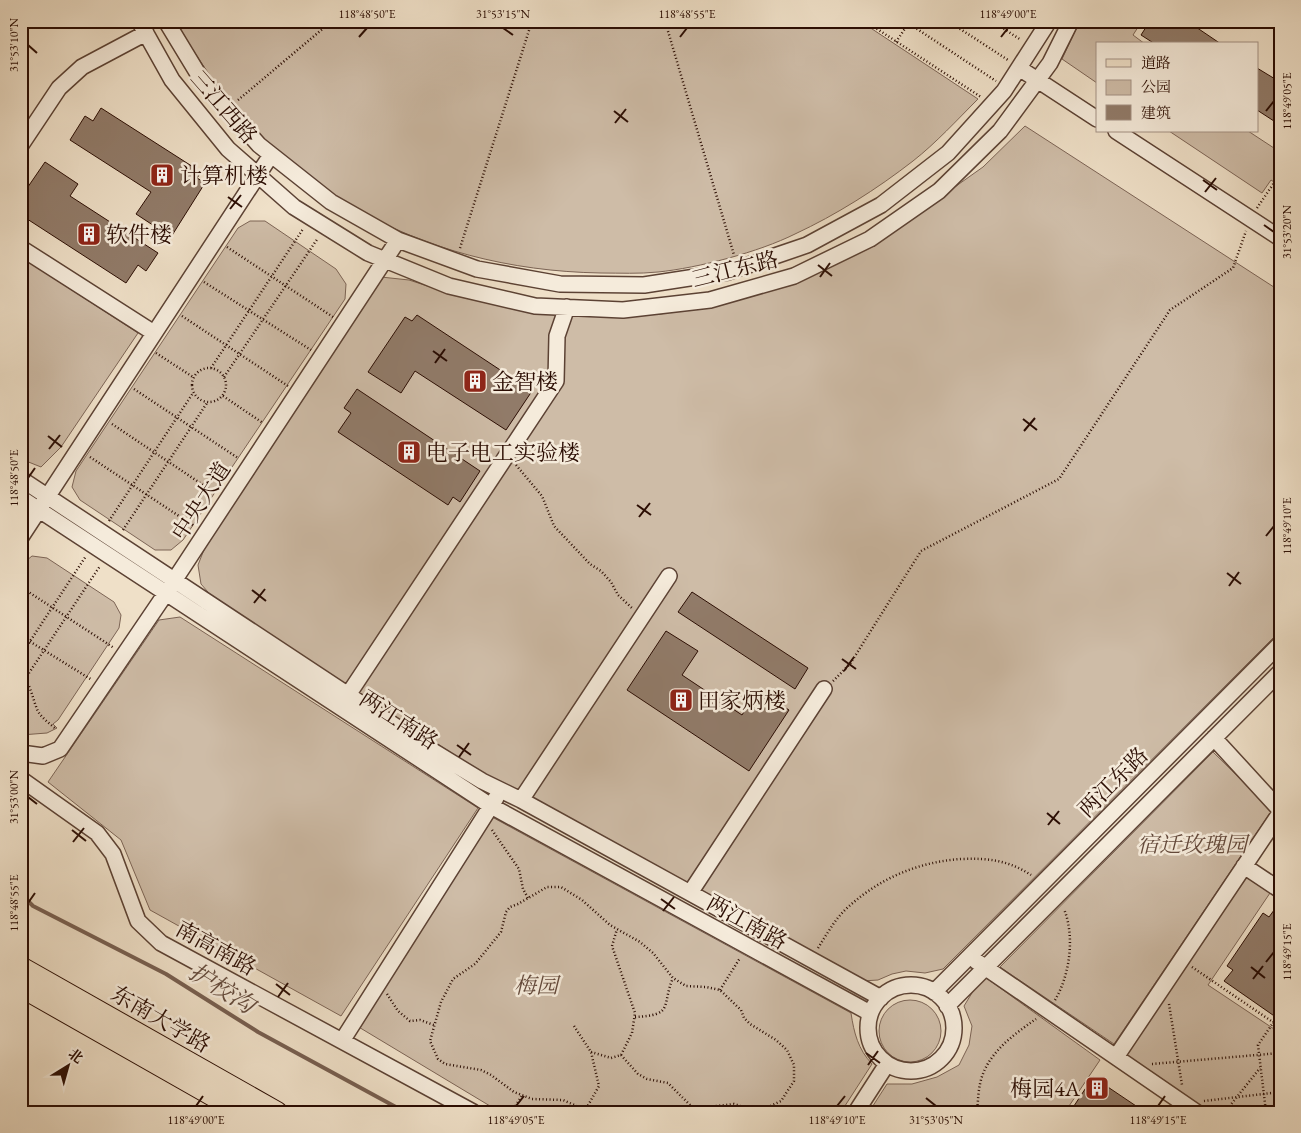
<svg xmlns="http://www.w3.org/2000/svg" width="1301" height="1133" viewBox="0 0 1301 1133" font-family="'EB Garamond','Noto Serif SC',serif">
<style>
.green{fill:#cebca7;stroke:#7c6455}
.lines{fill:none;stroke-linecap:round;stroke-linejoin:round}
.stream{stroke:#786051;stroke-width:4}
.building{fill:#917b69;stroke:#2b0d03}
.minor-casing{stroke:#5c4234;stroke-width:18}
.major-casing{stroke:#2b0d03;stroke-width:22}
.path{stroke:#2b0d03;stroke-width:2.5;stroke-dasharray:1 2.5;stroke-linecap:butt}
.minor{stroke:#f5ebdb;stroke-width:15}
.major{stroke:#efe0c8;stroke-width:20}
.ticks{fill:none;stroke:#2b0d03;stroke-width:2}
.labels{text-anchor:middle;dominant-baseline:central;stroke-width:5;stroke-linejoin:round;paint-order:stroke}
.street-label{font-size:22px;fill:#2b0d03;stroke:#f5ebdb}
.poi-label{font-size:22px;fill:#2b0d03;stroke:#f5ebdb;text-anchor:start}
.park-label{font-size:22px;font-style:italic;fill:#644a3c;stroke:#f5ebdb}
.water-label{font-size:24px;font-style:italic;fill:#654c3e;stroke:#f5ebdb}
.neatline{fill:none;stroke:#2b0d03;stroke-width:2}
.ticks-label{font-size:12px;text-anchor:middle;fill:#2b0d03}
</style>
<rect width="100%" height="100%" fill="#efe0c8"/>
<filter id="stains"><feTurbulence type="fractalNoise" baseFrequency=".004" numOctaves="4"/><feColorMatrix values="0 0 0 0 .2 0 0 0 0 .09 0 0 0 0 .02 0 0 0 .5 -.17"/></filter>
<radialGradient id="worn" r=".72"><stop offset=".6" stop-color="#630" stop-opacity="0"/><stop offset="1" stop-color="#630" stop-opacity=".3"/></radialGradient>
<path class="green" d="M176,21H860L978,99C957,120 936,143 913,161C877,189 836,215 795,234C759,252 698,268 658,272C639,274 620,273 601,273C417,270 265,184 176,21Z
M1080,21H1142L1133,35L1145,44H1097V83L1062,59Z
M1025,126L1280,291V631L943,969L925,973L906,971L892,974L878,980L862,981L484,774L214,599L201,584L198,565L207,542L381,277L409,280L443,291L498,303L577,316H621L661,314L709,304L771,287L935,201L983,167Z
M1169,131H1248L1280,152V186L1271,180L1262,193Z
M250,221H265L336,269L346,284L345,299L183,540L171,550H155L80,500L72,487L76,471L238,228Z
M21,257L138,333L61,447L41,467L21,459Z
M32,556L47,558L114,602L121,615L119,628L58,720L53,724L57,728L47,733L21,735V565Z
M180,617L478,808L341,1016L150,910L121,840L48,782L159,620Z
M1213,752L1272,810L1114,1044L1000,967Z
M492,817L851,1013C854,1033 858,1049 872,1064L841,1112H500L357,1026Z
M1243,875L1270,893L1208,985L1280,1033V1112H1208L1123,1054Z
M985,977L1100,1060L1065,1112H869L887,1084H912L937,1077L959,1065L969,1045L972,1026L964,1006L975,988Z
M879 1031a31 31 0 1 1 62 0a31 31 0 1 1-62 0Z"/>
<g class="lines">
<path class="stream" d="M21,894L33,906L166,974L258,1032L405,1112"/>
</g>
<path class="building" d="M1150,21H1187L1221,44H1155L1141,35Z
M1257,68L1280,82V125L1257,110Z
M101,108L201,172L197,178L205,183L171,237L136,214L151,192L70,140L85,116L93,121Z
M45,162L78,184L70,196L158,253L146,271L138,265L126,283L21,215V197Z
M417,315L532,391L506,430L415,371L401,393L368,372L405,317L412,321Z
M357,389L480,471L460,502L453,497L448,505L338,432L351,413L344,408Z
M692,592L808,668L795,689L678,612Z
M666,631L698,651L682,675L742,715L758,690L789,710L749,771L627,690Z
M1280,902V1020L1224,981L1233,970L1227,966L1263,913L1269,917Z
M1093,1077L1145,1112H1070Z"/>
<g class="lines">
<g class="minor-casing">
<path id="minor" d="M139,21L172,80L228,149L294,207L368,253L449,286L535,306L623,310L710,300L794,276L870,239L939,191L1000,131L1050,63L1071,21
M166,21L203,82L259,145L331,202L398,240L477,269L560,284L644,285L728,272L807,245L881,205L948,153L1004,91L1049,21
M1019,68L1097,119
M1116,131L1280,238
M21,145L59,88L82,67L146,33
M21,248L154,333
M21,479L436,753L482,781L521,800L881,998
M21,498L491,806L870,1013
M21,537L271,155
M347,704L348,695L556,381L557,336L567,307
M1214,738L1280,810
M21,753L43,756L60,749L166,593L398,240
M21,779L97,833L113,854L138,921L161,943L473,1112
M521,800L669,576
M1244,866L1280,890
M690,893L824,689
M976,961L1196,1112
M868 1028a43 43 0 1 1 86 0a43 43 0 1 1-86 0Z
M934,992L1280,644
M947,1006L1280,672
M342,1041L496,798
M1116,1057L1280,813
M856,1112L887,1064"/>
</g>
<g class="major-casing">
<path id="major" d="M21,967L277,1112
M21,987L241,1112"/>
</g>
<path class="path" d="M665,21L734,255
M865,21L981,97
M905,21L996,81
M948,21L1008,60
M992,21L1021,40
M896,42L910,21
M238,100L332,21
M1257,208L1280,174
M227,247L333,317
M460,248L532,21
M204,282L311,350
M182,316L288,386
M156,353L193,377
M192 385a17 17 0 1 1 34 0a17 17 0 1 1-34 0Z
M211,368L303,229
M224,377L318,238
M134,389L238,458
M223,396L263,423
M112,424L215,493
M90,457L194,526
M516,465L542,496L554,526L590,564L601,571L611,582L618,595L632,608
M109,521L193,393
M123,530L207,403
M21,587L114,648
M21,636L92,680
M21,655L86,556
M21,675C31,684 32,697 37,709C40,717 49,723 56,729
M25,679L100,566
M833,681L850,664L921,551L1059,479L1170,310L1233,268L1246,231
M492,830L519,869L523,889L528,898
M818,948C827,934 835,919 847,908C880,878 918,862 961,859C988,858 1008,860 1031,875
M1192,967L1280,1027
M720,990L740,958
M387,994L398,1011L410,1021L420,1020L434,1025
M1055,1000C1070,975 1075,936 1064,909
M1169,1004L1182,1085
M635,1017C675,1015 661,1006 673,978
M574,1026L591,1052L599,1086L586,1109
M591,1052L611,1058L621,1055L632,1033L635,1013L612,946L617,929
M621,1055L638,1074L647,1079L668,1083L697,1112
M1152,1064L1280,1053
M1204,1101L1280,1092
M512,1112L522,1095
M590,1112L563,1100L532,1099L514,1092L491,1075L481,1070L445,1064L438,1059L430,1041L441,1002L453,979L475,964L501,932L506,912L510,907L518,904L547,887H561L582,900L610,925L640,942L653,953L673,978L686,986L706,987L720,990L741,1010L744,1018L750,1024L776,1040L787,1050L794,1065V1081L781,1101L764,1109H750L734,1104L708,1107L700,1112
M977,1112C978,1103 978,1093 980,1084C986,1054 1013,1035 1036,1019
M1225,1112L1260,1068
M1266,1112L1258,1045L1277,1017"/>
<use href="#minor" class="minor"/>
<use href="#major" class="major"/>
</g>
<path class="ticks" d="M503,28L513,35M359,37L367,28M680,37L687,28M1001,37L1008,28M28,45L37,53M614,111L628,122M1266,111L1274,101M615,123L626,109M1203,180L1217,190M1205,192L1216,178M228,197L242,207M230,209L241,195M1264,225L1274,232M818,265L832,276M820,277L830,263M433,351L447,361M435,363L445,349M1023,419L1037,430M1024,431L1035,418M48,436L62,447M49,449L60,435M28,478L35,468M637,505L651,515M639,517L650,503M1266,536L1274,526M1227,573L1241,584M1229,586L1239,572M252,590L266,601M254,603L265,589M842,659L856,669M844,671L854,657M457,745L471,755M459,757L469,743M28,797L37,804M1047,813L1060,824M1048,825L1059,811M72,830L86,841M73,842L84,828M661,899L675,909M28,903L35,893M663,911L674,897M1266,962L1274,952M1251,967L1265,978M1253,979L1263,966M276,984L290,995M278,997L288,983M866,1053L880,1063M868,1065L878,1051M926,1098L936,1106M196,1106L203,1096M516,1106L524,1096M837,1106L845,1096M1158,1106L1165,1096"/>
<defs>
<g id="building-square" transform="scale(1.25)"><rect x="-9" y="-9" width="18" height="18" rx="4" fill="#8f2418" stroke="#f5ebdb"/><path d="M-4-6H4V6H1V3H-1V6H-4ZM-2.5-4.3h1.7v1.8h-1.7ZM.8-4.3h1.7v1.8H.8ZM-2.5-1h1.7V.8h-1.7ZM.8-1h1.7V.8H.8Z" fill="#fff"/></g>
</defs>
<g fill-rule="evenodd">
<use href="#building-square" x="162" y="175"/>
<use href="#building-square" x="89" y="234"/>
<use href="#building-square" x="475" y="381"/>
<use href="#building-square" x="409" y="452"/>
<use href="#building-square" x="681" y="700"/>
<use href="#building-square" x="1097" y="1088"/>
</g>
<g class="labels">
<g class="street-label">
<text transform="translate(224 107) rotate(49)">三江西路</text>
<text transform="translate(735 269) rotate(-14)">三江东路</text>
<text transform="translate(201 501) rotate(-57)">中央大道</text>
<text transform="translate(399 720) rotate(33)">两江南路</text>
<text transform="translate(1113 782) rotate(-45)">两江东路</text>
<text transform="translate(747 922) rotate(29)">两江南路</text>
<text transform="translate(216 948) rotate(29)">南高南路</text>
<text transform="translate(161 1019) rotate(30)">东南大学路</text>
</g>
<g class="poi-label">
<text x="180" y="175">计算机楼</text>
<text x="106" y="234">软件楼</text>
<text x="492" y="381">金智楼</text>
<text x="426" y="452">电子电工实验楼</text>
<text x="698" y="700">田家炳楼</text>
<text x="1080" y="1088" text-anchor="end">梅园4A</text>
</g>
<g class="park-label">
<text x="1192" y="844">宿迁玫瑰园</text>
<text x="536" y="985">梅园</text>
</g>
<g class="water-label">
<text transform="translate(222 988) rotate(32)">护校沟</text>
</g>
</g>
<rect width="1301" height="1133" fill="none" stroke="#efe0c8" stroke-width="55"/>
<rect x="1096" y="42" width="162" height="90" fill="#f5ebdb" stroke="#a49285"/>
<rect x="1106" y="59" width="25" height="8" fill="#efe0c8" stroke="#a49285"/>
<text x="1141" y="68" font-size="15" fill="#2b0d03">道路</text>
<rect x="1106" y="80" width="25" height="15" fill="#cebca7" stroke="#a49285"/>
<text x="1141" y="92" font-size="15" fill="#2b0d03">公园</text>
<rect x="1106" y="105" width="25" height="15" fill="#917b69" stroke="#a49285"/>
<text x="1141" y="118" font-size="15" fill="#2b0d03">建筑</text>
<g transform="translate(68 1066) rotate(37)" stroke="#f5ebdb" stroke-width="4" paint-order="stroke">
<path d="M0-4L9 19L0 12L-9 19Z" fill="#2b0d03"/>
<text y="-8" font-size="14" font-weight="bold" text-anchor="middle" fill="#2b0d03">北</text>
</g>
<rect x="28" y="28" width="1246" height="1078" class="neatline"/>
<g class="ticks-label">
<text x="367" y="18">118°48'50"E</text>
<text x="503" y="18">31°53'15"N</text>
<text x="687" y="18">118°48'55"E</text>
<text x="1008" y="18">118°49'00"E</text>
<text transform="translate(14 45) rotate(-90)" y="4">31°53'10"N</text>
<text transform="translate(1287 101) rotate(-90)" y="4">118°49'05"E</text>
<text transform="translate(1287 232) rotate(-90)" y="4">31°53'20"N</text>
<text transform="translate(14 478) rotate(-90)" y="4">118°48'50"E</text>
<text transform="translate(1287 526) rotate(-90)" y="4">118°49'10"E</text>
<text transform="translate(14 797) rotate(-90)" y="4">31°53'00"N</text>
<text transform="translate(14 903) rotate(-90)" y="4">118°48'55"E</text>
<text transform="translate(1287 952) rotate(-90)" y="4">118°49'15"E</text>
<text x="196" y="1124">118°49'00"E</text>
<text x="516" y="1124">118°49'05"E</text>
<text x="837" y="1124">118°49'10"E</text>
<text x="936" y="1124">31°53'05"N</text>
<text x="1158" y="1124">118°49'15"E</text>
</g>
<rect width="100%" height="100%" filter="url(#stains)"/>
<rect width="100%" height="100%" fill="url(#worn)"/>
</svg>
